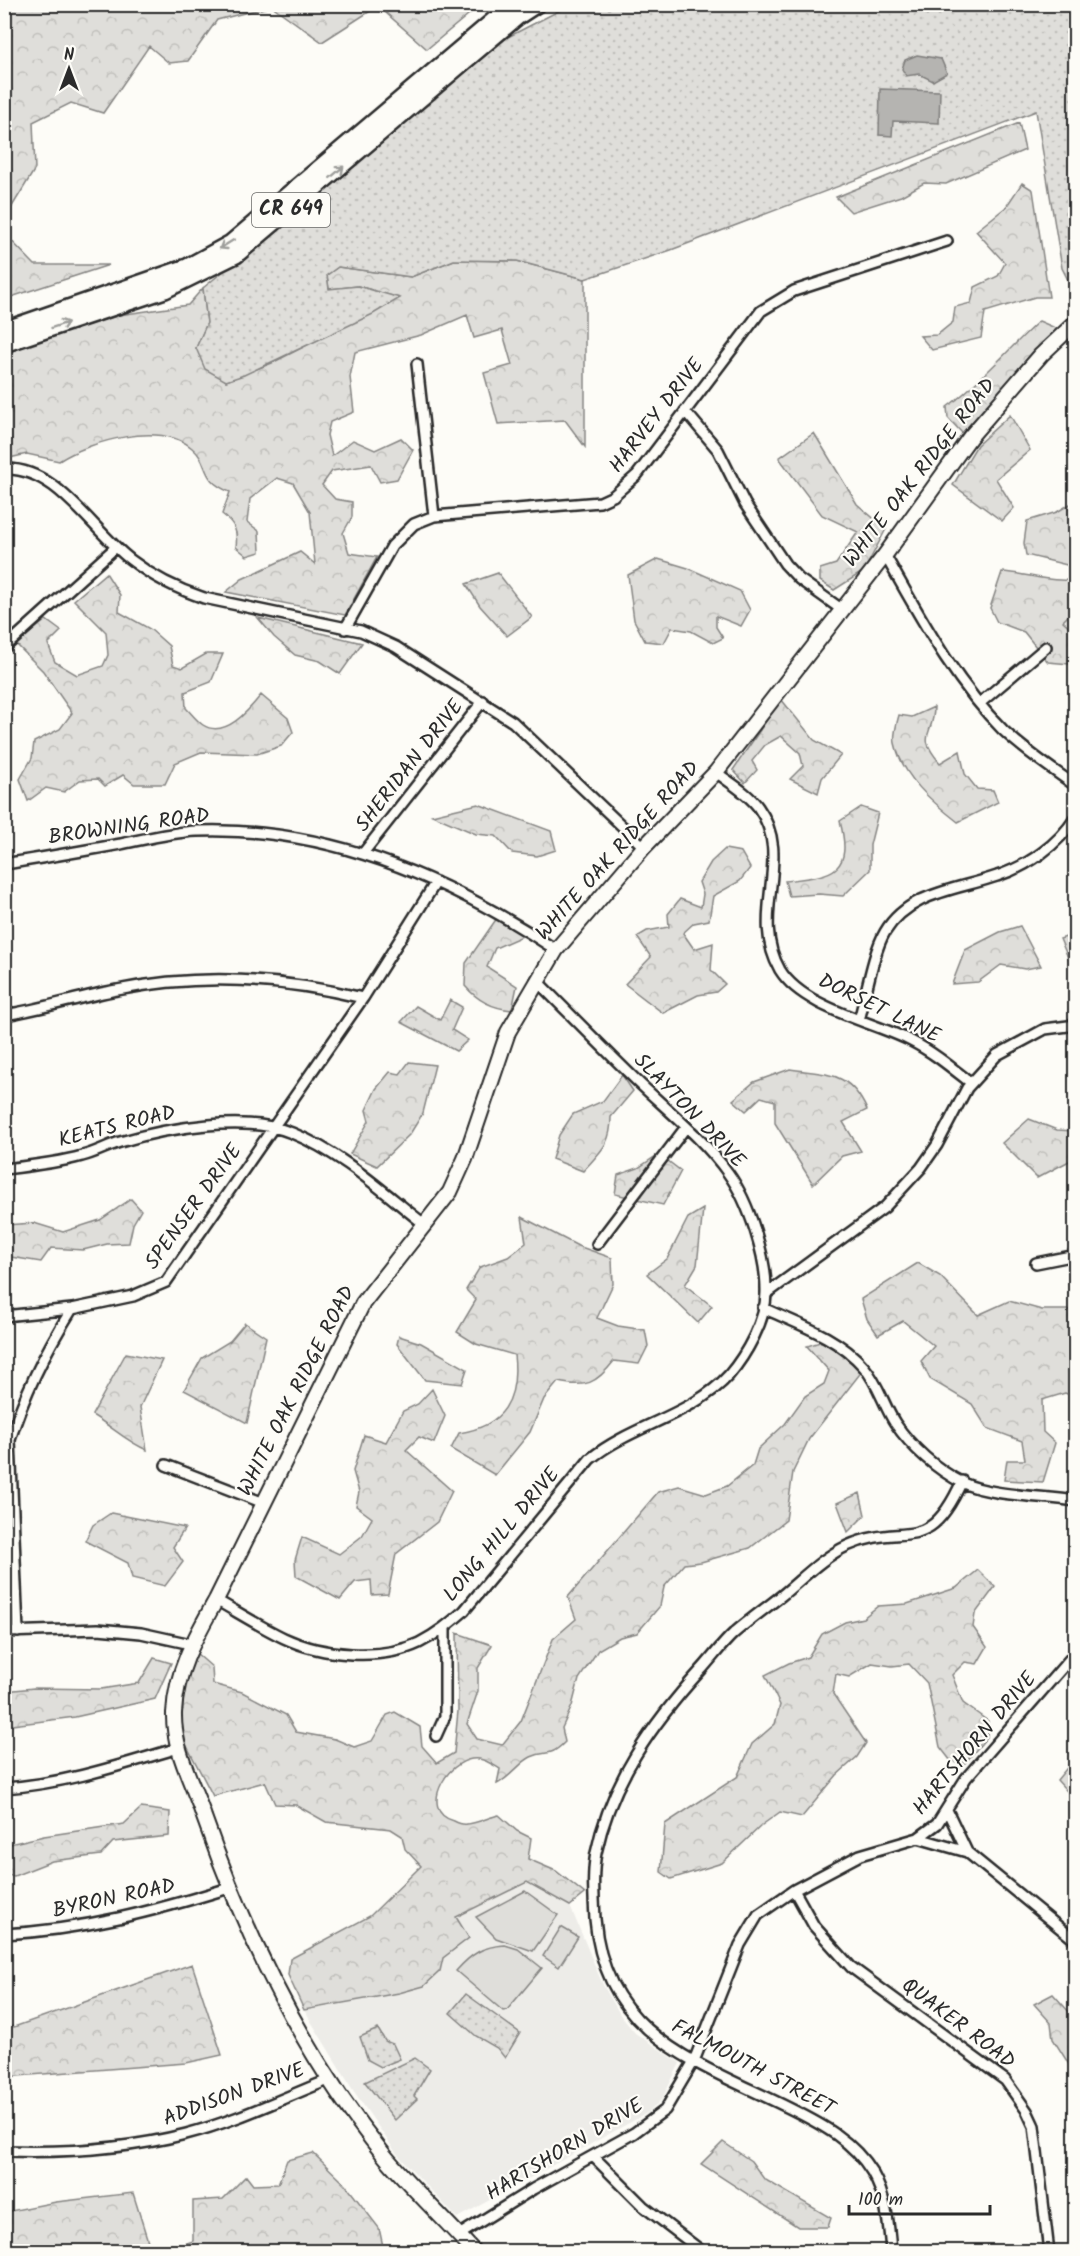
<svg xmlns="http://www.w3.org/2000/svg" width="1080" height="2256" viewBox="0 0 1080 2256" font-family="Kalam,sans-serif">
<style>
.built{fill:#edece8}
.grass{fill:#dfdeda;stroke:#858482;stroke-width:1.5}
.forest{fill:url(#forest-crowns);stroke:#858482;stroke-width:1.5}
.park{fill:url(#park-dots);stroke:#858482;stroke-width:1.5}
.water{fill:#b5b4b1;stroke:#7e7d7b;stroke-width:1.5}
.lines{fill:none;stroke-linecap:round;stroke-linejoin:round}
.street-casing{stroke:#2b2b2b;stroke-width:14}
.secondary-casing{stroke:#2b2b2b;stroke-width:18}
.primary-casing{stroke:#2b2b2b;stroke-width:20}
.street{stroke:#fdfcf7;stroke-width:9}
.secondary{stroke:#fdfcf7;stroke-width:14}
.primary{stroke:#fdfcf7;stroke-width:15}
.oneway{stroke:#9e9e9b}
.labels{text-anchor:middle;dominant-baseline:central;stroke-width:4.5;stroke-linejoin:round;paint-order:stroke}
.shield{fill:#fdfcf7;stroke:#6a6a68;stroke-width:1.5}
.shield-label{font-size:20px;font-weight:bold;fill:#2b2b2b}
.street-label{font-size:21px;fill:#2b2b2b;stroke:#fdfcf7}
</style>
<defs>
<pattern id="forest-crowns" width="20" height="18" patternUnits="userSpaceOnUse" patternTransform="scale(1.5)"><rect width="20" height="18" fill="#dfdeda"/><path d="M2 6a3 3 0 1 1 6 0M12 15a3 3 0 1 1 6 0" fill="none" stroke="#c0bfbb"/></pattern>
<pattern id="park-dots" width="8" height="8" patternUnits="userSpaceOnUse" patternTransform="scale(1.5)"><rect width="8" height="8" fill="#dfdeda"/><path d="M2 2h.1M6 6h.1" fill="none" stroke="#c0bfbb" stroke-width="1.8" stroke-linecap="round"/></pattern>
</defs>
<rect width="100%" height="100%" fill="#fdfcf7"/>
<filter id="ink" filterUnits="userSpaceOnUse"><feTurbulence type="fractalNoise" baseFrequency=".0167" numOctaves="2"/><feDisplacementMap in="SourceGraphic" scale="12" xChannelSelector="R" yChannelSelector="G"/><feConvolveMatrix kernelMatrix="1 2 1 2 8 2 1 2 1" color-interpolation-filters="sRGB"/></filter>
<g filter="url(#ink)">
<path class="built" d="M1075,609V632L1063,621Z
M527,1882L570,1906L603,1985L621,2016L635,2033L680,2063L662,2099L649,2112L457,2218L397,2154L353,2090L304,2010L399,1993L440,1971L443,1958L469,1938L456,1917Z"/>
<path class="grass" d="M525,1891L558,1915L533,1951L496,1938L476,1917Z
M561,1927L578,1937L559,1967L543,1956Z
M505,1945L518,1949L542,1968L507,2010L503,2011L456,1971C471,1954 483,1946 505,1945Z"/>
<path class="forest" d="M5,4H480V5L427,49L378,6L322,42L272,6L217,20L188,61L169,63L149,46L103,113L71,103L33,122L35,169L5,218Z
M1019,123L1025,150L946,184L924,183L901,196L851,212L836,197Z
M1022,183L1033,190L1049,297H1035L985,312L981,338L932,350L920,336L937,335L953,322L955,307L971,303L975,287L998,276L1005,263L976,231L1006,207Z
M5,234L35,265H109L5,299Z
M454,260L517,261L585,279V447L565,420L498,424L484,373L512,365L502,330L474,338L467,315L421,335L355,352L350,377L354,412L330,422L327,435L332,456L353,440L375,450L401,438L413,450L397,479L380,482L371,465L332,471L322,485L335,499L352,502V517L343,533L349,553L377,557L345,615L226,592L242,579L300,552L315,564L310,512L293,483L277,478L250,499L247,522L259,531L260,552L247,556L236,547C238,531 235,524 222,514L230,492C198,479 211,464 192,448C160,421 90,441 59,461L27,454L5,459L4,352L119,315L188,305L203,288L207,323L196,348L226,381L272,363L399,298L358,286L329,289L327,275L338,267L411,277Z
M1039,321L1060,330L1015,375L962,433L948,418L947,407C981,382 1008,349 1039,321Z
M1010,415L1030,450L996,479L1014,508L1002,521L953,485L977,445Z
M814,433L857,504L886,529L864,571L834,590L820,581V569L836,564L858,532L822,515L779,458Z
M1075,501V567L1026,555L1024,543L1027,521L1057,512Z
M658,559L688,568L740,591L750,610L741,626L716,616V627L723,638L713,643L691,631L672,628L664,643L645,641L634,620L628,575Z
M1002,572C1024,573 1057,584 1075,579V609L1063,621L1075,632V671L1070,664L1048,662L1024,632L997,622L990,608Z
M106,573L120,595L119,612L150,629L169,646L173,665L182,668L206,654H223L211,682L185,692L186,708C191,713 197,721 203,725C225,739 249,710 261,695L288,718L293,732L281,746L257,754L201,752L175,763L165,784H134L123,775L105,786L98,779L80,780L64,792L46,788L28,801L20,779L32,758L34,742L60,729L72,713L43,671L16,644L46,620L61,631L48,644L55,662L77,675L103,666L108,655L106,632L74,600Z
M498,573L532,617L507,636L480,606L466,584Z
M258,618L362,643L340,674L320,661L295,655L274,637Z
M781,699L814,740L841,755L822,778L818,793L790,779L803,766L800,753L781,736L765,745L752,761L757,770L745,783L733,770Z
M934,707C934,737 915,733 940,763L960,751L965,774L977,789L993,790L998,802L958,822C932,802 902,776 895,743C893,735 897,723 899,715L912,717Z
M478,804L551,831L556,850L537,856L512,853L496,836L476,834L432,815Z
M861,807L878,813L870,845V870L843,896L819,894L789,896L785,881C830,875 854,876 840,821Z
M725,849L741,852L750,868L740,881L713,896L709,920L694,923L683,933L694,949L713,943L711,970L725,984L716,992L698,995L663,1013L625,984L651,957L637,937L647,931L669,927L668,914L680,899L701,907L703,894L699,882L711,862Z
M497,918L527,934L495,948L487,967L517,986L512,1010C492,1008 478,1001 465,986L466,963Z
M1020,926L1041,966L1025,969L1001,965L978,982L952,984L965,950L1000,932Z
M1075,934V969H1073L1060,939Z
M450,1000L462,1007L452,1030L468,1040L456,1051L401,1022L416,1006L440,1020Z
M409,1062L435,1065L423,1113L410,1134L377,1166L350,1154L369,1121L366,1110L376,1089L390,1072L400,1074Z
M790,1069C829,1075 849,1071 867,1110L843,1122L861,1151L842,1156L813,1184L775,1123V1101L761,1097L746,1111L733,1100L754,1082Z
M622,1075L633,1091L611,1117C611,1145 601,1151 583,1171L552,1159L559,1135L573,1114L603,1101Z
M1029,1119L1057,1130L1075,1131V1158L1037,1178L1002,1143Z
M659,1154L681,1171L663,1205L615,1194L618,1175L638,1168Z
M131,1199L141,1210L133,1224L129,1243L107,1244L83,1250L51,1248L41,1262L5,1256V1225L34,1223L63,1232L100,1220Z
M703,1209L697,1265L685,1285L712,1306L698,1323L647,1274L667,1259L688,1218Z
M522,1217L578,1246L612,1258L613,1284L597,1318L618,1326L645,1330L648,1346L639,1364L614,1361C596,1384 586,1388 558,1382L544,1399L530,1432L495,1475L451,1449L459,1433C504,1426 519,1399 514,1355L476,1344L457,1332L476,1300L466,1290L480,1267L508,1257L526,1243Z
M918,1263L940,1276L978,1315L1009,1301L1042,1310H1075V1397L1065,1393L1042,1400L1043,1432L1055,1443L1043,1482L1004,1480L1007,1460H1025L1022,1441L987,1428L972,1404L930,1379L921,1361L934,1346L903,1321L878,1335L867,1319L861,1299Z
M245,1323L266,1337L247,1423L184,1390L202,1358L230,1341Z
M399,1336L421,1343L467,1369L462,1384L425,1380L397,1344Z
M823,1341L863,1370L809,1439L793,1472L786,1520L750,1548L701,1562L684,1564L664,1587L660,1606L637,1633L620,1637L598,1650L579,1679L572,1706L562,1728L565,1742C548,1759 548,1749 531,1757C520,1762 511,1777 497,1784L500,1769C495,1766 489,1762 483,1760C451,1750 415,1811 454,1821C458,1823 463,1825 467,1824C478,1823 489,1817 499,1815L517,1831L531,1838L528,1859L556,1871L585,1894L570,1906L527,1882L456,1917L469,1938L443,1958L440,1971L424,1986L399,1993L304,2010L288,1975L290,1959L370,1916L421,1866L405,1849L402,1836L391,1829L326,1822L296,1805L275,1804L265,1782L213,1796L180,1733L185,1684L196,1653L212,1667L213,1684L242,1692L286,1715L296,1732L335,1739L354,1747L372,1741L387,1715L395,1712L420,1727L422,1746L437,1763L454,1753L458,1711L457,1633L492,1645L478,1668V1691L467,1724L477,1739L502,1745L521,1721L553,1639L576,1619L568,1597L658,1492L679,1486L706,1494L727,1486L753,1465L758,1449L785,1424L805,1396L824,1384L829,1371L807,1346Z
M126,1353L162,1360L140,1407L147,1450C127,1442 111,1426 92,1415Z
M432,1389L445,1416L434,1443L419,1437L406,1450L452,1491L437,1522L396,1554L388,1594L372,1595L371,1580L355,1582L340,1600L296,1576L295,1560L302,1537L339,1554L362,1536L372,1518L356,1506L359,1492L353,1471L364,1435L386,1442L403,1411L418,1404Z
M860,1493L865,1515L848,1532L837,1503Z
M111,1513L185,1528L173,1547L183,1562L165,1586L132,1578L128,1563L85,1541L93,1525Z
M978,1570L995,1587L975,1614L973,1627L987,1647L977,1664L965,1662L952,1675L963,1703L988,1721L987,1737L965,1763L951,1761L940,1747L927,1683L909,1664L892,1666L872,1663L849,1677L836,1674L833,1694L866,1743L857,1757L837,1775L802,1817L780,1812L762,1825L722,1863L671,1879L661,1872L665,1824L737,1777L752,1744L775,1724L780,1705L765,1675L789,1663L808,1657L822,1634L845,1622L863,1618L878,1606L907,1604L956,1588Z
M154,1658L171,1663L155,1699L75,1717L5,1726V1691L34,1688L101,1689L139,1683Z
M1075,1758V1800L1057,1780Z
M141,1808L170,1812L169,1836L113,1842L101,1855L52,1861L14,1876L5,1875V1845L44,1836L124,1824Z
M192,1964L222,2055L186,2063L5,2077V2025L14,2027Z
M1053,1994L1072,2015L1075,2030V2074L1053,2039L1051,2023L1034,2004Z
M723,2142L751,2161L764,2179L831,2218L828,2227H798L701,2164Z
M313,2153L345,2184L379,2228L384,2251H164L193,2241V2201L223,2199L246,2176L253,2185L278,2184L287,2160Z
M133,2193L151,2251H5V2212L56,2202Z"/>
<path class="park" d="M570,5H1075V294L1062,268L1036,111L671,250L585,279L517,261L454,260L411,277L338,267L327,275L329,289L358,286L400,298L373,314L244,375L226,381L205,369L196,348L207,323L203,288L508,37Z
M466,1994L520,2033L505,2058L497,2048L476,2036L450,2013Z
M378,2029L385,2041L393,2044L400,2059L381,2067L368,2060L360,2037Z
M415,2058L430,2069L414,2096L417,2099L395,2120L365,2082Z"/>
<path class="water" d="M917,55L941,59L947,73L933,81L919,74L906,76L902,69L905,60Z
M880,89L940,91L939,123L893,121L892,136L879,135Z"/>
<g class="lines">
<g class="street-casing">
<path id="street" d="M417,364L434,516
M685,411L718,450L745,504L785,564L799,579L841,609
M4,469C57,466 92,531 131,560C153,577 177,589 204,598L361,631L396,647L513,722L644,847
M885,555C920,616 953,680 1003,730C1025,751 1051,768 1076,786
M345,629L392,546L414,524L434,516L600,502L613,496L637,475L761,311L794,291L947,241
M4,648L116,547
M980,703L1046,647
M716,772C730,783 748,793 758,807C795,858 748,914 780,970C803,1008 874,1022 911,1041C933,1052 952,1068 971,1083
M364,852L483,701
M4,864C43,858 82,851 121,844C145,839 172,832 197,831C328,826 449,878 556,950
M4,1015C43,1009 79,997 117,990C199,973 282,978 363,998
M859,1020C866,996 873,952 885,932C909,892 957,890 997,876C1028,866 1058,845 1076,817
M4,1169C30,1166 57,1163 82,1156C95,1153 107,1146 120,1142C167,1128 246,1114 292,1133C342,1153 382,1191 424,1224
M597,1244L686,1127
M1036,1263L1076,1255
M766,1294L885,1207L921,1168L937,1145L967,1088L997,1055L1045,1029L1076,1025
M763,1308C798,1324 838,1337 864,1367C878,1383 884,1406 895,1423C911,1447 937,1470 963,1483C991,1496 1044,1496 1076,1501
M4,1316L72,1309
M166,1465L264,1503
M216,1600C239,1613 261,1627 284,1638C322,1656 381,1661 419,1643C437,1634 450,1623 464,1611L590,1459C632,1425 693,1415 729,1375C746,1355 766,1320 766,1293C767,1258 749,1202 728,1173C703,1138 667,1110 636,1080C602,1047 569,1013 536,980
M4,1632L98,1629L141,1633L191,1644
M18,1632L10,1440C24,1394 46,1350 72,1309L133,1296L166,1282L363,998L436,882
M436,1736L445,1716V1627
M4,1788C64,1784 121,1765 178,1748
M947,1810L967,1852L1076,1941
M918,1838L967,1852
M794,1890L814,1926L851,1967L1005,2080L1027,2111L1034,2126L1049,2252
M4,1934C82,1930 155,1911 229,1888
M4,2151C65,2153 127,2149 186,2134C234,2122 285,2097 331,2079
M594,2157L643,2206L703,2252
M459,2235L533,2189L634,2133L665,2110L694,2061L740,1945L758,1915L794,1890L860,1855L918,1838L937,1824L966,1778L1076,1652
M891,2252C889,2224 886,2196 872,2172C853,2141 823,2125 791,2109C699,2063 605,2037 595,1919C594,1897 592,1874 596,1853C611,1781 653,1723 701,1670C712,1658 722,1644 734,1633C749,1620 766,1608 781,1596C802,1579 823,1557 847,1546C905,1520 927,1559 962,1481"/>
</g>
<g class="secondary-casing">
<path id="secondary" d="M474,2252C445,2219 412,2189 384,2155C304,2056 246,1937 204,1817C193,1783 173,1750 174,1713C176,1670 196,1636 216,1600L363,1303L450,1192L465,1159L508,1032L556,950L644,847L716,772L885,555L970,437L1041,355L1076,322"/>
</g>
<g class="primary-casing">
<path id="primary" d="M4,330L187,267L231,243L513,4
M4,344L165,290L236,255L517,17L537,4"/>
</g>
<use href="#street" class="street"/>
<use href="#secondary" class="secondary"/>
<use href="#primary" class="primary"/>
</g>
<defs><path id="oneway-shaft" d="M-6 0H5M1.5-3L5.5 0L1.5 3" fill="none" stroke-width="1.6" stroke-linecap="round" stroke-linejoin="round" transform="scale(1.5)"/></defs>
<g class="oneway">
<use href="#oneway-shaft" transform="translate(337 172) rotate(-41)"/>
<use href="#oneway-shaft" transform="translate(227 244) rotate(148)"/>
<use href="#oneway-shaft" transform="translate(60 325) rotate(-19)"/>
</g>
</g>
<g class="labels">
<rect class="shield" x="252" y="193" width="78" height="34" rx="4.5"/>
<g class="shield-label">
<text x="291" y="210">CR 649</text>
</g>
<g class="street-label">
<text transform="translate(657 416) rotate(-52)">HARVEY DRIVE</text>
<text transform="translate(920 473) rotate(-52)">WHITE OAK RIDGE ROAD</text>
<text transform="translate(410 766) rotate(-52)">SHERIDAN DRIVE</text>
<text transform="translate(129 827) rotate(-8)">BROWNING ROAD</text>
<text transform="translate(618 851) rotate(-48)">WHITE OAK RIDGE ROAD</text>
<text transform="translate(879 1009) rotate(26)">DORSET LANE</text>
<text transform="translate(689 1111) rotate(46)">SLAYTON DRIVE</text>
<text transform="translate(117 1127) rotate(-14)">KEATS ROAD</text>
<text transform="translate(194 1207) rotate(-54)">SPENSER DRIVE</text>
<text transform="translate(297 1391) rotate(-63)">WHITE OAK RIDGE ROAD</text>
<text transform="translate(502 1535) rotate(-50)">LONG HILL DRIVE</text>
<text transform="translate(975 1744) rotate(-50)">HARTSHORN DRIVE</text>
<text transform="translate(114 1899) rotate(-12)">BYRON ROAD</text>
<text transform="translate(958 2024) rotate(37)">QUAKER ROAD</text>
<text transform="translate(753 2068) rotate(28)">FALMOUTH STREET</text>
<text transform="translate(234 2095) rotate(-20)">ADDISON DRIVE</text>
<text transform="translate(565 2150) rotate(-31)">HARTSHORN DRIVE</text>
</g>
</g>
<rect width="1080" height="2256" fill="none" stroke="#fdfcf7" stroke-width="24"/>
<rect x="12" y="12" width="1056" height="2232" fill="none" stroke="#2b2b2b" stroke-width="2" filter="url(#ink)"/>
<g transform="translate(69 69)" stroke="#fdfcf7" stroke-width="4.5" paint-order="stroke">
<path d="M0-4.5L10 22L0 15L-10 22Z" fill="#2b2b2b"/>
<text y="-9" font-size="16" font-weight="bold" text-anchor="middle" fill="#2b2b2b">N</text>
</g>
<path d="M849 2205v9h141v-9" fill="none" stroke="#2b2b2b" stroke-width="3"/>
<text x="858" y="2205" font-size="18" fill="#2b2b2b" stroke="#fdfcf7" stroke-width="4.5" paint-order="stroke">100 m</text>
</svg>
